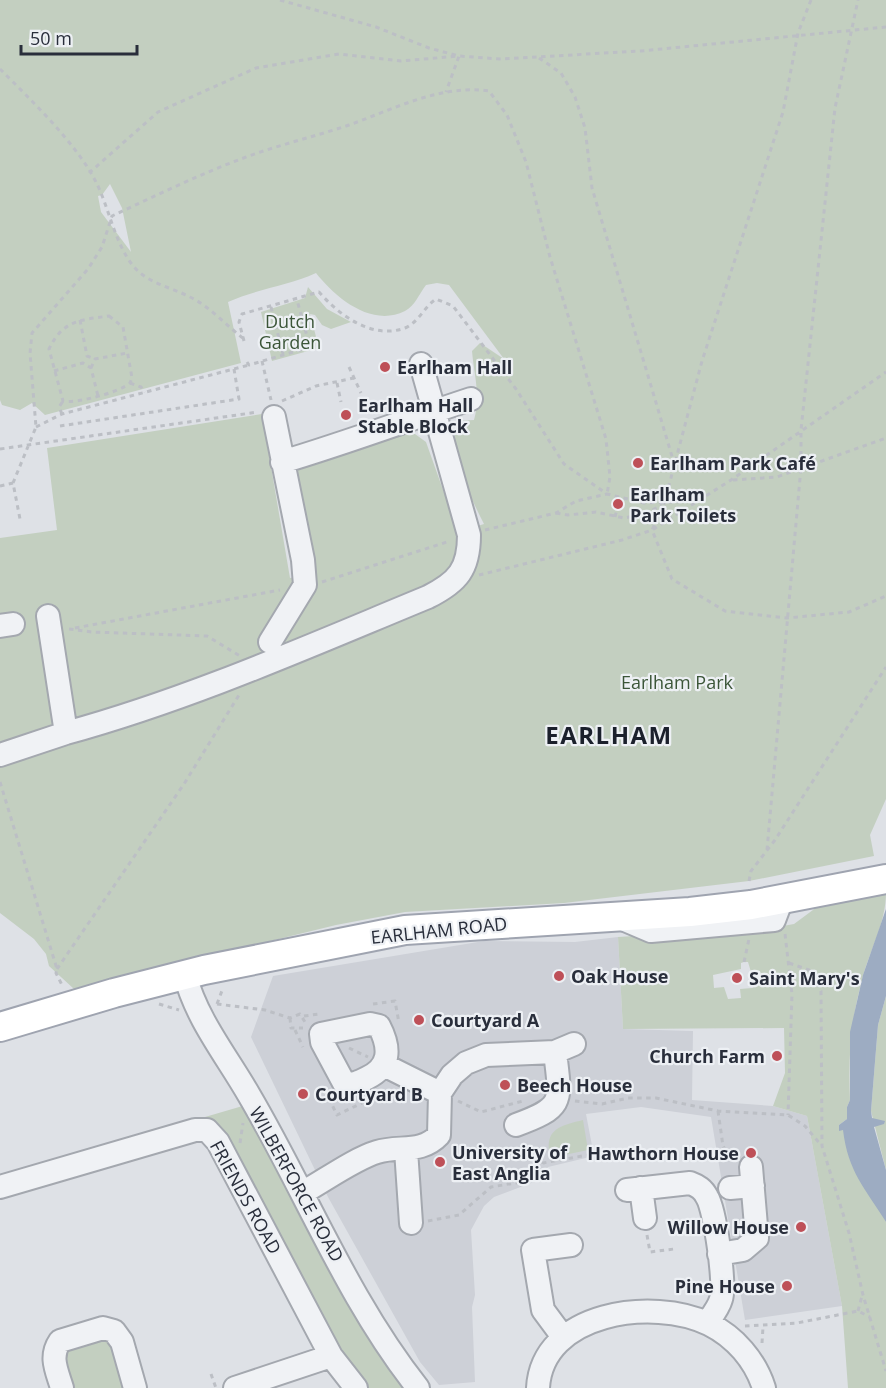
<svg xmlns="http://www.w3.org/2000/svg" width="886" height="1388" viewBox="0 0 886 1388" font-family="'Open Sans',sans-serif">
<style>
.built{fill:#cdd0d7}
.green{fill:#c3cfc0;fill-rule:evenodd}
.water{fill:#9dacc2}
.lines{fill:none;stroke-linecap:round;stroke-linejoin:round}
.minor-casing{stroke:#a4a8af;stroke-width:26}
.major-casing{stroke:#9fa4b0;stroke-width:32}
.path{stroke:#bcbfc5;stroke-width:3;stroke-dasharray:4.5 4.5;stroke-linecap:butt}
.minor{stroke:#f0f2f5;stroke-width:22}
.major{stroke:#fff;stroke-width:28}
.poi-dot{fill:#be5058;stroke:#edf0f4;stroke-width:2}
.labels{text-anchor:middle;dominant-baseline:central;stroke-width:4.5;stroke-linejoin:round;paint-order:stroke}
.park-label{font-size:18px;fill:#3b5538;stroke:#edf0f4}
.poi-label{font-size:18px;font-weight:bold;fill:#292e3b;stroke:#edf0f4;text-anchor:start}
.street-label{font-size:18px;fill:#292e3b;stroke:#edf0f4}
.district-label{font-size:24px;font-weight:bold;letter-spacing:1.5px;fill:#1b202c;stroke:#edf0f4}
</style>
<rect width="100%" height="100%" fill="#dee1e6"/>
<path class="built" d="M618,937L623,1029L693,1031L692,1100L773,1106L807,1116L842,1306L745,1320L711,1117L641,1107L586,1114L594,1156L548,1167L539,1180L494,1197L484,1206L471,1230L475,1295L472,1307L475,1382L439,1385L420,1362L328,1197L251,1037L273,976L484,941L575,942Z"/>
<path class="green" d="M0,0H886V799L870,835L874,856L749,881L564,903L405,912L336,925L74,989L49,966L46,954L34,939L0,913V538L57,530L47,448L262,414L290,578L310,575L295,462L378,434H415L426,442L458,532L484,524C469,494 450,456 455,421L474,420C481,396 474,375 472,351L480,343L504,359L449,285L437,283L426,285C419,294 415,306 405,311C371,328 335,297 316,273C288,286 256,289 228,302L241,363L45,415L32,403L20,410L2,405L0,400ZM110,184L122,208L131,252L101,212L98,196L102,195Z
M308,287L327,309L351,322L331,329L322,325L315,315L310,314L319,348L272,361L261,312L305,298Z
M886,892C886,922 871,948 863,976C851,1020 848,1055 850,1100L847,1107V1119L839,1125V1130L843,1129L886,1222V1388H848L842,1306L807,1116L773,1106L785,1073L784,1028L623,1029L618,937L777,927L794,924L817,907ZM744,962H748L751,972L760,971L761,983L752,988L740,989L741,998L728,999L724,987L714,988L713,975L741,969V963Z
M886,996V1170L871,1111L878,1025Z
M246,1105L408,1388H366L342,1356L207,1124L205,1117Z
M583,1120L588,1150L550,1158C544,1129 559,1126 583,1120Z
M101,1334L112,1339L129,1388H67L62,1351Z"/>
<path class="water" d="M886,909V996L878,1025L871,1111L872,1118L885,1121L884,1124L874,1127L886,1170V1222C865,1188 848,1172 843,1130L839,1131V1125L847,1119V1107L850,1100V1032L863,975Z"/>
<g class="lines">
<g class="minor-casing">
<path id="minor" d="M282,462C346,443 407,420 471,399
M0,626L13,624
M270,642L305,585L303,560L274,417
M66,733C190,699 309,646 428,597C458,582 469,569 469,535L421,364
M0,755L66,733L48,616
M618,917L651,931L774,920L782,899
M185,975C197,1020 226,1055 249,1095C306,1192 348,1300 418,1388
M370,1024L379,1026C391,1049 390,1067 367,1078C359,1082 353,1085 344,1083L322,1042L321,1034Z
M384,1065L440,1093
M516,1125C565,1107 561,1102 555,1052
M406,1150L411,1223
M0,1187L195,1130H207L218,1142L331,1356L356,1388
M641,1188L645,1218
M730,1188L753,1186
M627,1190L690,1183C698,1186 703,1189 707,1197C715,1210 726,1285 721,1299C719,1307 712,1316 707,1323
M302,1193C324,1181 354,1159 377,1152C400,1145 421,1154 439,1135L440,1093L452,1075L466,1063L486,1055L555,1052L574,1044
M719,1254L743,1250L757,1238L751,1167
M563,1337L543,1310L533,1250L571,1245
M62,1388C57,1371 49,1357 60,1341L103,1328L114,1331L122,1342L135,1388
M235,1388L331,1356
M538,1388C542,1312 653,1297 709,1324C735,1337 755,1360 764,1388"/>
</g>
<g class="major-casing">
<path id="major" d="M0,1027L114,993L204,970L405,930L690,912L751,905L886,879"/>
</g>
<path class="path" d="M280,0L376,27L429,48L459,56L500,59L641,51L886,27
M811,0L798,33L783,112L702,361L664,504L652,530L672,579L725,611L787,618L849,612L886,596
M539,58L561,73L575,97L585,128L592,188L674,463
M0,69C31,100 78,145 97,184C110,211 115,244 134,267C149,284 171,287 190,297C209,306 227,326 244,339
M89,173L158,112L256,68L339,54L401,61L459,56L446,92
M271,307L283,354
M109,316L123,327L132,378L130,383C120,392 76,404 63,401L49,349C63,320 80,320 109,316Z
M80,320L87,356L95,359
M275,324L301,316
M244,341L239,322L242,314L319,292C339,315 372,340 405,328C419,322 424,307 436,299L453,306L516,389L564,464L607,494L644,503L695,501
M281,346L307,338
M262,361L271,400
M247,362L249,365L310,347L297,300
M349,367L361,393
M91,368L95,359L127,353
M54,371L83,363L91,368L98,396
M130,383L141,387L145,392
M337,383L341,402
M282,401L316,386L354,378
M62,414L59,407L63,401
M60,426L239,399L234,369
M36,427L62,414L249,365
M0,449L258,412
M733,480L777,477L886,438
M13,483L36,427L30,353L32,333L88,269L102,247L112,216C157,195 202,173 249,156C282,144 317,136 349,125C394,109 441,84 489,91L507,115L526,162L550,257L606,439L610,477L607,494
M0,486L13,483L20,519
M556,513L568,515L596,512L624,518L645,514L662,505
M615,517L617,509
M485,530L556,513L576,501L607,494
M479,575L622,540L652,530L731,480L886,372
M322,582L450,541
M75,628L280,590
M69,629L92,632L207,636L240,656
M0,782L57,969L56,973L63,987
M767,850L801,467V430L835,108L858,0
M749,881L751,871L775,840L886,667
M785,934L792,994L788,1115
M744,962L749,939
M789,963L809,970L821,991L822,1146L849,1233L863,1295L886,1371
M57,969L184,784L239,695
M159,1004L179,1010
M217,1004L223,988
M217,1004L265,1010L290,1018L300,1014L305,1022
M373,1004L395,1001L399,1023
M304,1016L319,1014
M290,1018L291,1028H303
M295,1030L303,1047
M349,1048L368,1057
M325,1090L337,1115L366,1101
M458,1101L481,1112L523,1101
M575,1101L602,1104L628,1098H656L718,1111L788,1115L805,1126L821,1145
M718,1111L723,1146L730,1159L735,1161
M240,1143L243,1123
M428,1221L459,1215L491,1187L527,1181L541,1171L543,1163L588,1155
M647,1235L650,1252L674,1249
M858,1311L862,1296
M745,1326L797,1323L858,1311L870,1317
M762,1343L763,1327
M211,1374L216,1388"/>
<use href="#minor" class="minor"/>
<use href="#major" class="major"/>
</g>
<g class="poi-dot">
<circle cx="385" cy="367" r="6"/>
<circle cx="346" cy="415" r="6"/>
<circle cx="638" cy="463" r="6"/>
<circle cx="618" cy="504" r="6"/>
<circle cx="559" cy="976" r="6"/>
<circle cx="737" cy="978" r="6"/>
<circle cx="419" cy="1020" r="6"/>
<circle cx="777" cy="1056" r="6"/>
<circle cx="505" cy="1085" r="6"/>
<circle cx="303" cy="1094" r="6"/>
<circle cx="751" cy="1153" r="6"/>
<circle cx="440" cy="1162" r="6"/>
<circle cx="801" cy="1227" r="6"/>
<circle cx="787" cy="1286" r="6"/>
</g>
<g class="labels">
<g class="park-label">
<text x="290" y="321">Dutch<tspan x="290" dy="21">Garden</tspan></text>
<text x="677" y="682">Earlham Park</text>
</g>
<g class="poi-label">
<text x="397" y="367">Earlham Hall</text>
<text x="358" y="405">Earlham Hall<tspan x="358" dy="21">Stable Block</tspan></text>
<text x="650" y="463">Earlham Park Café</text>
<text x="630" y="494">Earlham<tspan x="630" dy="21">Park Toilets</tspan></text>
<text x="571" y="976">Oak House</text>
<text x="749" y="978">Saint Mary's</text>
<text x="431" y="1020">Courtyard A</text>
<text x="765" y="1056" text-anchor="end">Church Farm</text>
<text x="517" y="1085">Beech House</text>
<text x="315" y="1094">Courtyard B</text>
<text x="452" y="1152">University of<tspan x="452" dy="21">East Anglia</tspan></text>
<text x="739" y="1153" text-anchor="end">Hawthorn House</text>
<text x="789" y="1227" text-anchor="end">Willow House</text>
<text x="775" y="1286" text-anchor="end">Pine House</text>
</g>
<g class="street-label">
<text transform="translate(439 930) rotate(-6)">EARLHAM ROAD</text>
<text transform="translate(297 1184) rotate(61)">WILBERFORCE ROAD</text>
<text transform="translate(246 1197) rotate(61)">FRIENDS ROAD</text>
</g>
<g class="district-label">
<text x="609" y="734">EARLHAM</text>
</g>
</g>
<path d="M21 45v9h116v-9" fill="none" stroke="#292e3b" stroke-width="3"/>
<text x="30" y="45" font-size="18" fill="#292e3b" stroke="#edf0f4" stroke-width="4.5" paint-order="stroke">50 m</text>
</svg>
